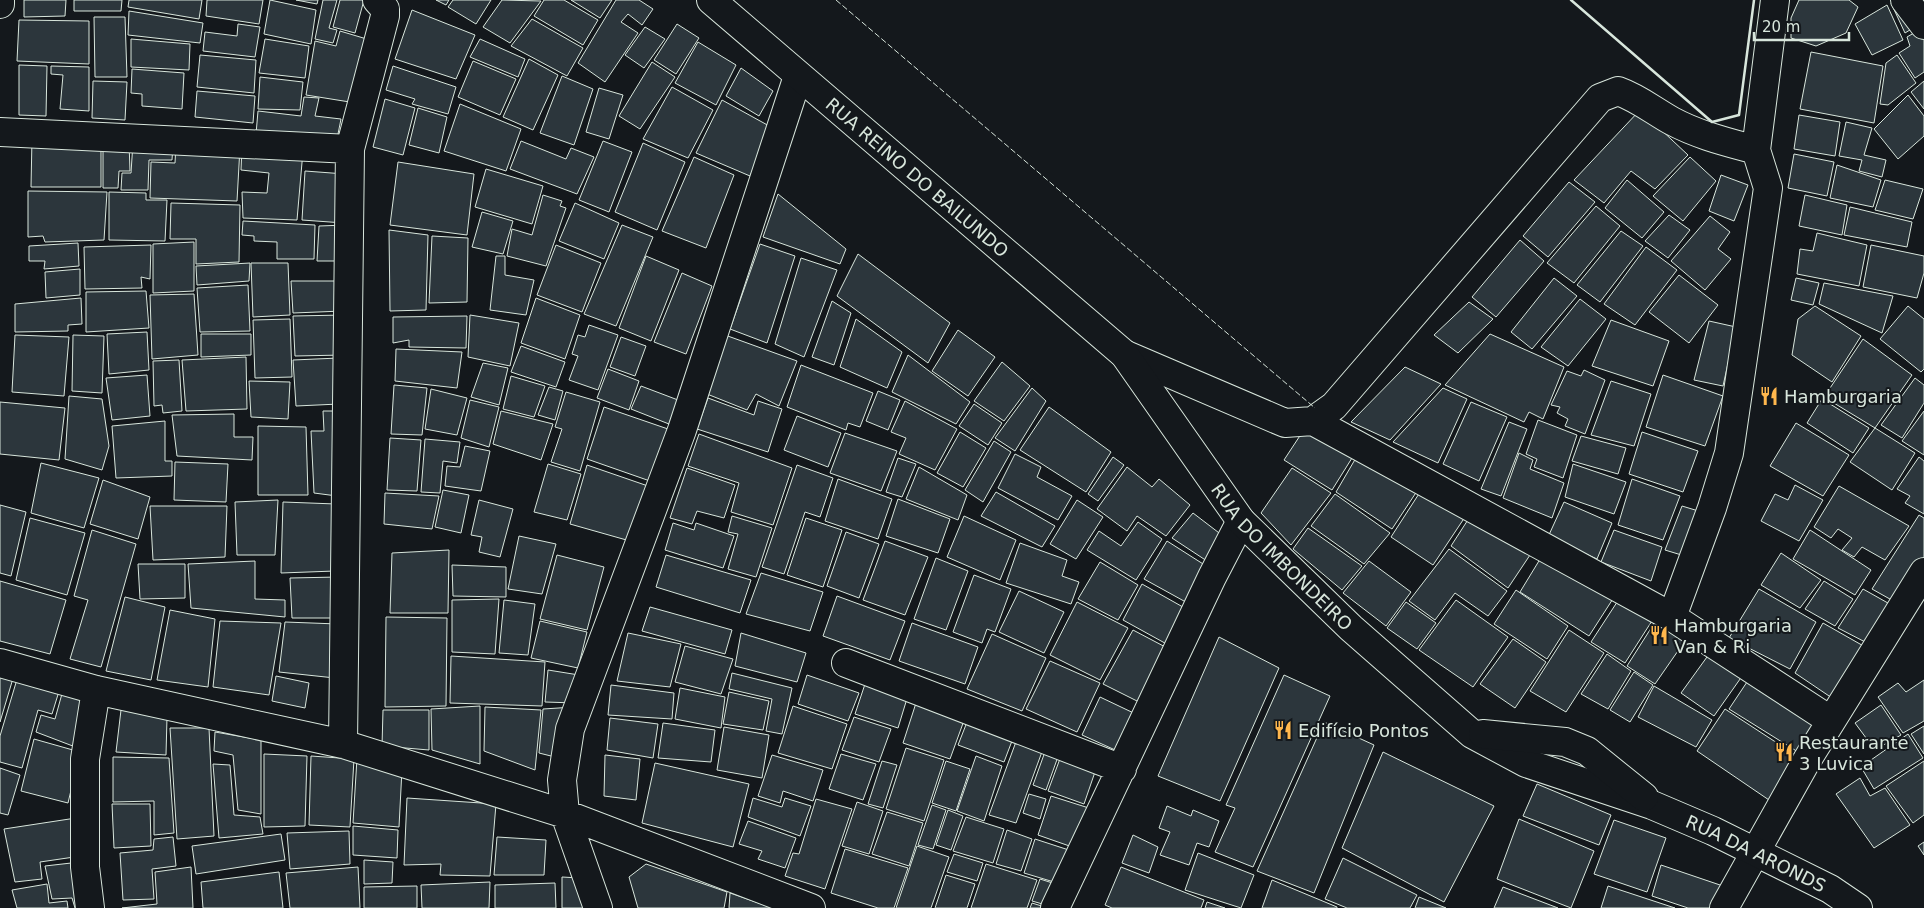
<svg xmlns="http://www.w3.org/2000/svg" width="1924" height="908" viewBox="0 0 1924 908" font-family="'DejaVu Sans',sans-serif">
<style>
.building{fill:#2c363c;stroke:#d8e6dc}
.lines{fill:none;stroke-linecap:round;stroke-linejoin:round}
.street-casing{stroke:#d8e6dc;stroke-width:30}
.secondary-casing{stroke:#d8e6dc;stroke-width:30}
.street{stroke:#14181c;stroke-width:28}
.secondary{stroke:#14181c;stroke-width:28}
.fence{stroke:#d8e6dc;stroke-width:1;stroke-dasharray:6 2.5;stroke-linecap:butt}
.wall{stroke:#d8e6dc;stroke-width:2.5}
.labels{text-anchor:middle;dominant-baseline:central;stroke-width:4;stroke-linejoin:round;paint-order:stroke}
.street-label{font-size:18px;fill:#d8e6dc;stroke:#14181c}
.poi-label{font-size:18px;fill:#d8e6dc;stroke:#14181c;text-anchor:start}
</style>
<rect width="100%" height="100%" fill="#14181c"/>
<path class="building" d="M24,0H66L65,16L24,17Z
M74,0H122L121,11H74Z
M129,0H202L199,19L128,7Z
M207,0H263L259,24L206,16Z
M270,0L316,10L311,44L264,34Z
M296,0H318L317,4Z
M323,0H337L329,28L337,30L333,43L315,39Z
M340,0H364L355,33L333,27Z
M436,0H449L446,5Z
M453,0H491L476,24L448,7Z
M502,0L541,1L510,43L483,27Z
M544,0H564L598,20L583,45L534,16Z
M571,0H612L600,18Z
M616,0H639L653,9L642,25L628,14L621,22L638,33L605,82L578,63Z
M1799,0H1849L1858,7L1846,33L1816,46L1791,38V18Z
M1896,0L1918,25L1905,33L1891,3Z
M1887,5L1903,40L1872,55L1855,24Z
M412,10L475,35L456,79L395,59Z
M129,11L203,23L200,43L128,35Z
M94,17H125L127,77H95Z
M532,19L583,48L567,76L511,46Z
M19,20L89,21V64L17,61Z
M238,24L260,27L255,57L203,51L205,32L237,36Z
M677,24L699,38L676,74L654,60Z
M645,27L665,39L644,68L625,55Z
M1919,30L1924,36V72L1915,78L1899,53L1910,46L1907,37Z
M340,31L370,40L356,103L306,95L315,41L336,46Z
M131,39L190,44L189,70L131,67Z
M265,39L309,46L305,78L259,73Z
M480,39L525,59L518,77L470,57Z
M698,42L736,65L716,105L675,83Z
M1811,52L1883,66L1874,123L1800,109Z
M200,55L256,60L254,93L197,87Z
M1897,55L1916,83L1888,105L1880,104L1886,63Z
M529,59L558,75L533,130L503,117Z
M473,61L516,79L500,115L458,97Z
M652,62L675,77L640,129L619,116Z
M19,65L47,66L46,116L19,115Z
M51,66L89,67V111L60,109L63,75L51,74Z
M393,66L456,87L448,114L412,104L415,99L386,90Z
M741,68L773,91L759,116L726,96Z
M132,69L184,73L182,109L142,106V94L131,93Z
M562,76L593,89L574,145L540,133Z
M260,77L303,82L300,110L258,109Z
M93,81L127,82L125,120L92,118Z
M1924,81V109L1911,92Z
M672,87L713,110L688,158L643,139Z
M599,88L623,95L609,139L586,132Z
M197,91L255,96L253,123L195,117Z
M1908,95L1924,116V136L1898,159L1874,129Z
M304,97L319,98L315,116L341,119L337,139L256,134L258,111L301,116Z
M385,99L415,108L403,155L373,147Z
M722,100L771,127L750,176L696,153Z
M460,104L521,129L506,171L444,151Z
M418,108L447,117L439,153L409,145Z
M1640,110L1688,155L1655,189L1631,171L1604,203L1574,180Z
M1799,115L1840,122L1835,156L1794,149Z
M1846,122L1872,128L1864,155L1886,160L1882,177L1859,171L1862,160L1839,156Z
M32,138L101,141V187H31Z
M103,141L129,142L130,171H119L118,188H103Z
M521,141L566,159L571,148L594,157L577,194L510,169Z
M603,141L632,152L609,212L579,200Z
M133,142L173,144L172,160H149L148,190H121L122,173H131Z
M643,143L685,162L657,230L615,212Z
M176,144L240,147L237,201L150,198L151,162L175,163Z
M242,147L303,151L297,220L243,218L242,192L267,193L269,173L241,170Z
M1794,154L1834,162L1827,196L1788,188Z
M694,157L734,175L706,248L662,231Z
M1690,157L1716,181L1683,221L1653,196Z
M398,162L474,174L467,235L390,225Z
M1837,165L1881,180L1873,207L1830,198Z
M486,169L543,186L532,224L475,207Z
M305,171L345,174L344,223L302,220Z
M1721,175L1748,185L1734,221L1709,211Z
M1627,180L1664,212L1642,238L1605,208Z
M1885,180L1923,189L1913,219L1875,210Z
M1569,182L1595,202L1548,257L1523,236Z
M28,191L107,192L104,240L45,242L43,236L28,237Z
M109,192L146,193V200H167L165,241L109,240Z
M778,194L846,249L840,264L763,237Z
M543,195L562,201L560,206L566,208L546,266L507,256L512,229L532,235Z
M1805,195L1847,205L1842,235L1799,226Z
M171,203L240,205L239,262L196,264V239H170Z
M575,203L619,223L604,259L559,241Z
M1596,206L1620,226L1574,283L1547,263Z
M1850,207L1912,222L1907,247L1844,235Z
M482,212L513,221L503,254L472,247Z
M1669,215L1690,230L1668,258L1645,241Z
M1710,216L1730,232L1718,249L1731,259L1705,290L1671,261Z
M243,221L315,225L314,259H277V242L254,241V236L242,235Z
M346,225L345,261H317L319,226Z
M622,225L653,237L616,326L584,314Z
M389,230L428,235L426,310L390,311Z
M1621,231L1643,246L1600,302L1577,285Z
M1817,233L1867,245L1859,286L1797,274L1800,249L1813,251Z
M432,236L468,238L467,302L429,303Z
M1520,240L1544,261L1496,317L1472,297Z
M194,242V291L153,293V244Z
M78,243L79,266L44,269L45,261H29V246Z
M760,244L795,256L767,343L730,329Z
M151,245L150,279L141,277L142,288L85,289L84,247Z
M556,245L601,263L582,312L537,295Z
M1871,245L1924,256V273L1917,298L1863,287Z
M1646,247L1677,270L1635,325L1604,304Z
M858,254L950,323L928,363L837,296Z
M496,256H505V275L534,280L526,315L490,310Z
M646,256L679,270L651,341L619,328Z
M801,258L837,270L804,357L775,344Z
M250,263L249,281L197,285L196,266Z
M251,263H288L290,315L253,317Z
M80,269V295L46,298L45,272Z
M682,273L712,286L686,354L654,342Z
M1679,275L1718,305L1689,343L1649,312Z
M1554,278L1577,296L1532,349L1511,332Z
M1796,278L1819,283L1813,305L1791,300Z
M291,281H345L343,311L293,313Z
M1824,283L1893,296L1882,333L1819,304Z
M248,285L250,331L200,332L197,288Z
M146,291L149,328L86,332V292Z
M194,294L198,355L152,359L150,295Z
M81,298L82,324L68,325V331L15,332V304Z
M536,298L580,315L565,359L521,343Z
M1580,299L1606,319L1568,366L1541,347Z
M832,301L851,313L834,365L812,357Z
M1469,302L1493,319L1458,353L1434,335Z
M1815,306L1861,336L1832,382L1792,355L1798,319Z
M1908,306L1924,319V369L1921,372L1880,339Z
M344,315V355L295,356L293,316Z
M470,315L519,323L510,366L468,357Z
M467,316L466,348L409,347V340L393,343V317Z
M290,319L292,377L255,378L253,320Z
M856,319L902,352L887,388L840,367Z
M1611,320L1669,341L1653,386L1592,366Z
M1709,321L1736,327L1723,386L1694,380Z
M589,325L618,335L598,390L569,380L578,356L572,354L578,335L585,337Z
M958,330L995,357L968,396L932,371Z
M147,332L149,370L109,374L107,334Z
M201,334H251V355L201,357Z
M1490,334L1564,367L1543,419L1529,412L1524,422L1445,385Z
M15,335L69,337L64,396L12,392Z
M73,335L104,336L102,393L72,391Z
M725,335L797,361L779,406L756,394L747,410L707,394Z
M621,337L646,346L635,376L610,367Z
M1863,339L1912,375L1875,428L1824,397Z
M521,346L565,362L556,387L511,372Z
M396,349L462,352L457,388L395,381Z
M908,355L970,402L956,424L892,392Z
M246,357L247,409L186,411L182,360Z
M339,358V404L296,406L293,360Z
M179,360L182,411L163,413L162,405L154,406L153,361Z
M1002,362L1030,386L1004,421L974,401Z
M483,363L508,368L499,405L471,397Z
M801,365L873,393L860,427L848,423L846,430L787,407Z
M1405,367L1441,384L1390,440L1351,422Z
M608,369L639,381L629,410L597,398Z
M1584,370L1605,380L1585,434L1565,426L1568,419L1557,413L1560,407L1551,405L1567,371L1581,376Z
M147,375L150,416L112,420L106,378Z
M1663,375L1723,396L1705,446L1646,427Z
M511,376L545,386L534,417L503,409Z
M1915,378L1924,385V403L1902,438L1881,425Z
M249,381L290,382L288,419L251,417Z
M1611,381L1651,394L1634,446L1591,435Z
M394,385L427,388L422,435L391,434Z
M641,386L678,400L669,424L631,409Z
M549,387L563,391L555,420L538,415Z
M1032,388L1046,401L1015,451L995,438Z
M1443,388L1467,399L1438,463L1393,442Z
M431,389L467,398L457,435L425,429Z
M878,391L900,400L888,430L866,421Z
M566,392L600,402L580,471L551,462L562,429L555,427Z
M69,396L102,399L109,446L102,470L65,459Z
M708,398L754,415L758,401L782,409L768,452L697,429Z
M1822,399L1869,428L1853,453L1807,423Z
M470,400L499,407L489,447L461,438Z
M905,401L957,429L935,470L899,454L906,438L891,432Z
M0,402L65,408L59,460L0,454Z
M1471,402L1507,417L1479,481L1443,464Z
M974,404L1002,423L988,445L959,426Z
M604,407L668,429L650,481L587,459Z
M1049,407L1111,452L1086,492L1020,450Z
M323,411H340L337,496L314,493L311,431H324Z
M501,411L553,424L541,460L493,444Z
M1924,411V455L1902,441Z
M234,414V437H253L252,460L177,456L172,415Z
M797,416L841,433L828,467L784,450Z
M1538,420L1577,435L1563,478L1534,467L1537,459L1526,454Z
M165,421V461H172V476L116,478L112,426Z
M1509,422L1527,429L1501,496L1481,489Z
M1796,423L1849,455L1823,496L1770,466Z
M1307,425L1357,450L1332,490L1284,460Z
M258,426L306,427L308,495H258Z
M1875,428L1915,453L1892,490L1850,462Z
M960,432L986,448L963,487L937,473Z
M1642,432L1698,451L1683,492L1629,474Z
M845,433L897,451L881,491L830,473Z
M699,434L792,468L773,525L731,512L739,483L688,466Z
M1581,436L1626,448L1618,474L1572,461Z
M390,438L421,440L417,491L387,490Z
M425,439L460,442L457,463L443,461L440,493L421,492Z
M994,441L1011,452L983,502L965,490Z
M465,446L490,451L481,491L445,486L447,466L460,467Z
M1360,451L1421,485L1392,529L1336,492Z
M1519,453L1533,460L1530,469L1564,483L1552,518L1503,498Z
M1015,454L1041,467L1037,477L1072,496L1058,520L998,488Z
M1113,457L1124,465L1098,501L1088,494Z
M1919,457L1924,461V514L1905,503L1910,496L1897,489Z
M898,458L916,464L902,497L886,492Z
M175,462L228,464L226,502L174,500Z
M41,463L99,478L84,528L31,513Z
M548,464L581,474L567,520L534,512Z
M1573,464L1626,482L1614,514L1565,497Z
M587,465L648,486L630,541L570,524Z
M797,465L833,478L820,517L805,512L784,574L762,567Z
M919,467L967,495L958,520L906,499Z
M1127,467L1152,487L1159,479L1190,505L1166,536L1137,516L1127,531L1097,509Z
M687,468L735,485L724,518L697,511L692,524L670,518Z
M1292,468L1331,493L1291,545L1261,513Z
M838,479L892,499L878,539L825,521Z
M1632,479L1680,496L1663,540L1618,525Z
M103,480L150,497L138,539L90,524Z
M1795,485L1823,500L1799,541L1761,521L1775,494L1788,500Z
M1424,486L1469,511L1433,565L1391,537Z
M1839,486L1909,526L1885,560L1862,547L1854,557L1842,550L1852,538L1838,529L1831,538L1814,527Z
M443,490L469,495L461,533L435,527Z
M996,492L1055,526L1042,547L981,516Z
M385,493L439,496L432,529L384,524Z
M1335,494L1390,533L1364,564L1311,526Z
M898,499L950,519L938,553L886,536Z
M278,500L275,555H237L235,502Z
M479,500L513,509L500,557L479,552L482,537L471,535Z
M1077,500L1103,517L1076,559L1050,544Z
M283,502L336,504L335,571L281,573Z
M1564,502L1612,523L1597,559L1548,537Z
M0,505L26,512L11,576L0,573Z
M150,506H227L225,557L153,560Z
M1682,506L1705,513L1688,557L1665,550Z
M1473,512L1536,546L1508,588L1451,546Z
M1193,513L1227,539L1213,565L1172,538Z
M1919,515L1924,518V560L1897,603L1872,589Z
M732,516L772,528L756,577L728,569L738,534L728,532Z
M964,516L1016,540L1000,580L947,557Z
M30,518L85,533L67,595L16,580Z
M806,518L842,530L823,587L787,575Z
M1138,522L1162,539L1136,580L1087,550L1099,531L1121,546Z
M673,523L694,530L696,523L734,536L723,568L665,550Z
M1308,528L1362,566L1342,590L1293,549Z
M92,530L136,544L101,667L70,659L88,600L74,596Z
M1614,530L1662,547L1651,581L1601,562Z
M1810,530L1871,570L1855,595L1793,559Z
M846,532L879,544L859,598L827,586Z
M519,536L556,544L542,594L508,589Z
M885,541L928,557L905,615L863,600Z
M1167,541L1211,569L1193,606L1144,579Z
M1020,543L1067,560L1062,576L1079,582L1071,604L1006,583Z
M1449,549L1507,591L1488,616L1455,593L1435,620L1409,601Z
M449,550L448,613H390L392,553Z
M1545,551L1618,591L1589,636L1520,592Z
M1781,553L1821,580L1800,608L1761,585Z
M557,555L604,567L587,630L540,619Z
M666,555L751,580L740,613L656,587Z
M936,558L968,571L946,630L914,619Z
M255,561V599L285,600V617L191,608L188,564Z
M1369,561L1411,592L1386,626L1343,593Z
M1100,562L1138,585L1118,620L1078,599Z
M138,564H185V598L140,599Z
M452,565L506,567V597L453,596Z
M761,573L823,592L810,631L746,614Z
M974,575L1011,589L995,632L987,629L982,643L953,632Z
M338,577L335,618H292L290,578Z
M0,581L66,600L50,654L0,641Z
M1824,581L1853,599L1835,626L1805,609Z
M1142,584L1190,611L1172,647L1123,620Z
M1759,589L1816,622L1790,669L1729,638Z
M1863,589L1895,607L1871,645L1838,628Z
M1516,590L1568,626L1547,659L1494,624Z
M1019,591L1064,612L1044,653L999,632Z
M1623,593L1657,613L1625,663L1591,642Z
M837,596L905,621L890,660L823,636Z
M125,597L165,607L151,680L106,671Z
M499,599L495,654L452,652V600Z
M504,600L535,604L528,655L499,653Z
M1456,600L1508,637L1473,687L1419,650Z
M1077,602L1128,628L1100,680L1050,655Z
M1406,602L1436,623L1417,649L1387,628Z
M650,607L732,630L725,654L642,631Z
M170,610L215,619L208,687L157,680Z
M1660,614L1689,635L1655,684L1627,666Z
M386,617L447,618L446,706L385,707Z
M220,621L281,623L269,695L213,687Z
M540,621L587,632L578,668L531,658Z
M285,622L338,624L335,678L279,672Z
M912,623L978,647L965,684L899,661Z
M1823,623L1867,648L1835,700L1795,673Z
M1133,630L1171,650L1145,705L1103,684Z
M1569,630L1604,653L1566,712L1530,691Z
M628,633L681,644L670,687L617,681Z
M741,633L806,653L797,682L735,666Z
M992,634L1046,658L1022,711L967,689Z
M1219,637L1279,668L1220,801L1158,776Z
M1513,639L1546,662L1515,708L1480,684Z
M685,646L733,659L721,694L675,682Z
M1712,650L1745,672L1714,716L1681,693Z
M1607,654L1631,671L1608,709L1581,694Z
M451,656L545,662L542,706L450,703Z
M1050,661L1100,683L1077,732L1026,709Z
M0,670L14,675L0,722Z
M548,670L579,675L576,703L545,702Z
M1634,672L1653,685L1630,722L1610,710Z
M732,673L792,688L782,734L766,731L772,699L729,689Z
M807,675L859,693L848,721L798,704Z
M1284,675L1330,696L1253,867L1215,852L1235,808L1226,805Z
M18,676L60,688L52,714L38,710L22,768L0,762V736Z
M276,676L309,683L305,708L272,701Z
M1751,676L1820,721L1798,752L1729,709Z
M867,678L909,692L898,728L855,714Z
M1924,680V721L1903,733L1878,697L1898,683L1906,692Z
M611,685L674,693L672,719L608,715Z
M1654,686L1712,720L1696,747L1638,717Z
M680,688L725,697L721,728L675,719Z
M63,690L90,697L78,748L36,732L41,715L55,719Z
M729,692L769,701L763,730L723,724Z
M1100,697L1142,717L1124,754L1082,735Z
M916,703L966,715L950,759L903,743Z
M1881,705L1901,735L1875,750L1855,723Z
M480,706V764L432,750L431,709Z
M793,706L847,724L832,769L778,753Z
M485,707L541,710L535,770L484,751Z
M574,707L559,758L539,753L543,709Z
M1725,709L1797,756L1769,800L1697,751Z
M121,710L167,717L166,755L116,752Z
M383,710H429V750L382,746Z
M854,717L891,729L879,762L842,750Z
M969,717L1015,733L1004,762L958,745Z
M610,718L658,724L653,758L607,750Z
M1324,722L1374,745L1314,893L1257,871Z
M663,723L715,730L711,762L658,758Z
M1924,726V754L1911,734Z
M724,727L769,735L762,778L717,770Z
M170,728H209L214,836L177,839Z
M215,732L261,740V814L238,810L233,755L214,751Z
M1908,734L1923,758L1874,789L1861,767Z
M34,739L80,752L68,803L21,791Z
M1017,739L1043,749L1016,823L989,815Z
M906,748L944,760L924,821L886,809Z
M1046,749L1059,754L1046,790L1033,785Z
M1383,752L1494,806L1444,902L1342,848Z
M264,754L307,756L305,826L264,827Z
M841,754L876,764L863,800L829,789Z
M605,755L640,759L636,800L604,796Z
M772,755L823,770L813,801L783,791L780,803L758,796Z
M311,756L354,759L350,827L309,825Z
M976,756L1002,766L984,821L957,811Z
M1061,756L1096,769L1084,804L1048,791Z
M113,757L169,758L174,833L154,835V801L113,802Z
M357,758L402,769L399,827L353,823Z
M882,761L897,765L883,808L868,804Z
M946,761L970,769L956,811L932,803Z
M1924,761V815L1913,823L1886,786Z
M655,763L749,784L733,847L642,823Z
M213,764L230,765L234,815L260,817L263,834L219,838Z
M0,768L20,775L8,815L0,813Z
M1860,778L1870,796L1885,788L1910,825L1874,848L1836,794Z
M1537,784L1611,815L1599,845L1523,816Z
M1029,794L1046,799L1040,819L1023,813Z
M1051,796L1092,809L1078,849L1038,835Z
M407,798L496,804L490,876L440,875L441,864L404,865Z
M753,798L782,807L785,798L811,806L800,836L748,817Z
M816,799L852,809L825,889L785,876L793,853L799,854Z
M857,802L883,811L869,854L842,846Z
M112,804H150L151,846L114,848Z
M932,805L946,810L933,849L918,845Z
M1167,806L1191,816L1193,810L1219,821L1209,847L1197,843L1189,865L1160,855L1170,832L1159,828Z
M948,810L963,816L951,850L936,845Z
M887,812L923,823L909,866L872,854Z
M966,817L1004,829L993,863L953,851Z
M76,818L81,856L40,862L42,879L15,882L4,829Z
M1519,819L1594,851L1571,908L1497,879Z
M1614,820L1666,838L1647,892L1594,874Z
M748,821L796,838L785,868L758,859L762,851L739,844Z
M353,826L398,830L397,858L353,855Z
M1007,830L1032,839L1021,871L996,864Z
M349,831L350,864L290,869L287,833Z
M281,834L285,860L196,874L192,846Z
M1133,835L1158,847L1149,873L1122,863Z
M173,837L176,866L152,869L154,899L123,900L120,853L153,850L154,839Z
M497,837L546,840L544,875H494Z
M1035,839L1075,852L1064,885L1024,873Z
M1924,842V855L1918,846Z
M917,846L949,857L931,908H896Z
M845,849L908,868L894,908H878L831,893Z
M1198,853L1254,875L1241,908L1185,890Z
M954,854L983,863L977,881L947,872Z
M1343,858L1417,895L1410,908H1347L1325,899Z
M364,860L393,862L392,883L364,884Z
M80,862L86,908H75L72,898L52,899L45,866Z
M646,864L727,892L724,908H638L629,877Z
M986,864L1037,880L1027,908H971Z
M1661,865L1723,886L1715,908H1688L1652,896Z
M191,867L193,908H122L157,904L155,872Z
M358,867L360,908H290L286,873Z
M1121,867L1204,900L1201,908H1112L1105,905Z
M279,872L283,908H203L201,882Z
M946,875L975,884L967,908H935Z
M562,877L580,878L590,908H562Z
M1040,879L1062,886L1053,907L1032,901Z
M1272,880L1337,907V908H1262Z
M490,882L489,908H422L421,885Z
M555,883L556,908H495V885Z
M47,884L49,903L67,901L68,908H17L12,890Z
M417,886V908H364V887Z
M1608,886L1675,908H1601Z
M1503,887L1558,908H1494Z
M730,893L773,908H729Z
M1419,897L1446,908H1415Z
M1207,902L1225,908H1205Z
M1032,903L1048,908H1030Z"/>
<g class="lines">
<g class="street-casing">
<path id="street" d="M1905,0L1924,25
M0,4V0
M0,132L350,149
M1124,354L1285,423L1313,421L1334,406L1600,98L1618,91C1638,98 1654,111 1672,121C1698,135 1727,142 1756,150
M1313,421L1672,617L1830,720
M1672,617L1712,508L1729,453L1768,188L1756,150L1775,0
M0,663L96,690L343,744L565,814L811,908
M846,663L1122,769
M343,744L350,149L385,16V9L377,0
M90,908L85,867V759L96,690
M598,908L565,814L562,780L570,729L682,430L798,76
M1055,908L1212,577L1241,521
M1724,908L1807,760L1924,572"/>
</g>
<g class="secondary-casing">
<g id="secondary">
<path id="s1" d="M711,0L1124,354L1241,521L1351,628L1472,734L1526,763L1652,805L1713,831L1830,889L1858,908"/>
<path d="M1483,734L1565,742L1587,751L1644,797"/>
</g>
</g>
<use href="#street" class="street"/>
<use href="#secondary" class="secondary"/>
<path class="fence" d="M836,0L1315,408"/>
<path class="wall" d="M1571,0L1712,122L1739,115L1754,0"/>
</g>
<defs>
<g id="restaurant-bare" transform="scale(1.5)"><path d="M-5-6h1v4h1v-4h1v4h1v-4h1v5L-1.5 .5V6h-2V.5L-5-1ZM5-6V6H3V1.5H1.5Q1.5-4 5-6Z" fill="#ffb74d" stroke="#14181c" stroke-width="2.5" paint-order="stroke"/></g>
</defs>
<g fill-rule="evenodd">
<use href="#restaurant-bare" x="1769" y="396"/>
<use href="#restaurant-bare" x="1659" y="635"/>
<use href="#restaurant-bare" x="1283" y="730"/>
<use href="#restaurant-bare" x="1784" y="752"/>
</g>
<g class="labels">
<g class="street-label">
<text stroke="none"><textPath href="#s1" startOffset="272">RUA REINO DO BAILUNDO</textPath></text>
<text stroke="none"><textPath href="#s1" startOffset="802">RUA DO IMBONDEIRO</textPath></text>
<text stroke="none"><textPath href="#s1" startOffset="1371">RUA DA ARONDS</textPath></text>
</g>
<g class="poi-label">
<text x="1784" y="396">Hamburgaria</text>
<text x="1674" y="625">Hamburgaria<tspan x="1674" dy="21">Van &amp; Ri</tspan></text>
<text x="1298" y="730">Edifício Pontos</text>
<text x="1799" y="742">Restaurante<tspan x="1799" dy="21">3 Luvica</tspan></text>
</g>
</g>
<path d="M1754 32v8h95v-8" fill="none" stroke="#d8e6dc" stroke-width="2.5"/>
<text x="1762" y="32" font-size="15" fill="#d8e6dc" stroke="#14181c" stroke-width="4" paint-order="stroke">20 m</text>
</svg>
